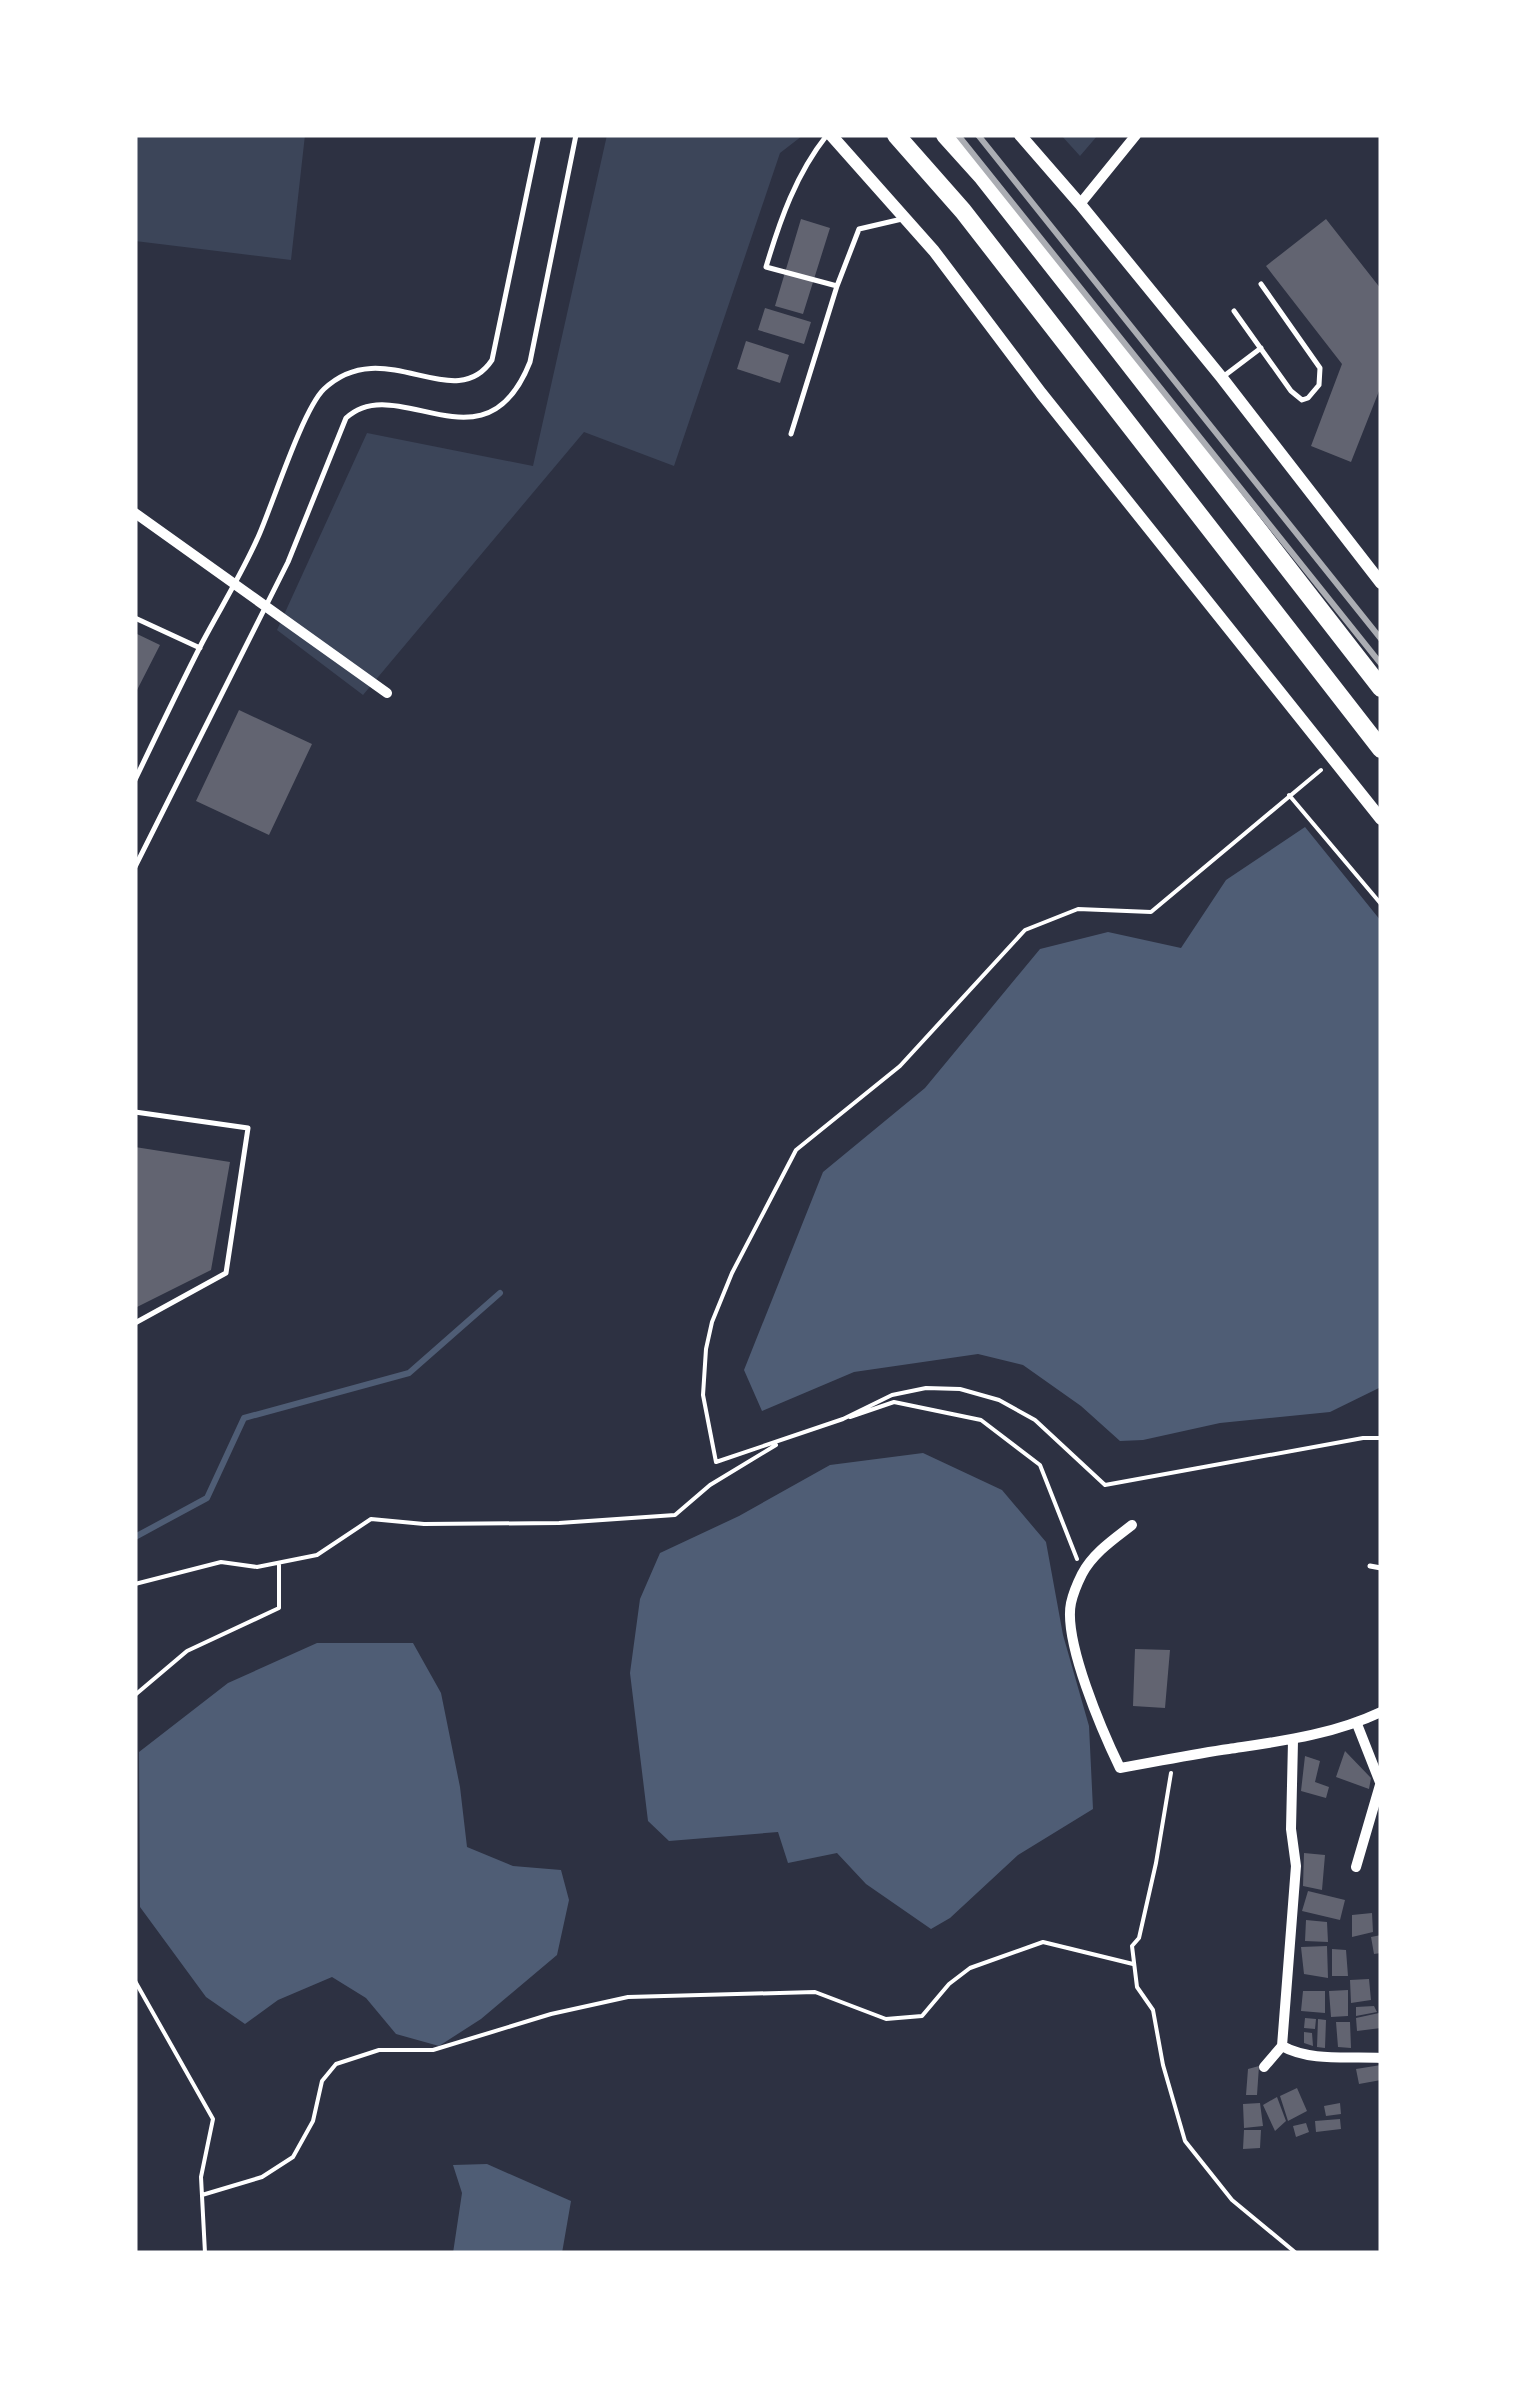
<svg xmlns="http://www.w3.org/2000/svg" width="1516" height="2388" viewBox="0 0 1516 2388" font-family="'Archivo Narrow',sans-serif">
<style>
.green{fill:#3c4559}
.water{fill:#4f5d75}
.lines{fill:none;stroke-linecap:round;stroke-linejoin:round}
.stream{stroke:#4f5d75;stroke-width:6}
.building{fill:#626471}
.path{stroke:#fff;stroke-width:4}
.service{stroke:#fff;stroke-width:5}
.minor{stroke:#fff;stroke-width:10}
.tertiary{stroke:#fff;stroke-width:12}
.trunk{stroke:#fff;stroke-width:18}
.rail{stroke:#abadb3;stroke-width:6}
</style>
<rect width="100%" height="100%" fill="#2d3142"/>
<path class="green" d="M135,135H305L291,260L135,241Z
M607,135L802,136L780,153L674,466L584,432L363,695L277,630L367,433L533,466Z
M1061,135H1098L1080,156Z"/>
<path class="water" d="M1305,827L1381,921V1387L1330,1412L1220,1423L1143,1440L1120,1441L1081,1406L1023,1365L978,1354L854,1372L762,1411L744,1370L823,1172L925,1088L1040,949L1108,932L1181,948L1226,880Z
M923,1453L1002,1490L1046,1542L1063,1635L1089,1726L1093,1809L1018,1855L950,1918L931,1929L866,1884L837,1853L788,1863L778,1832L669,1841L648,1821L630,1673L640,1599L660,1553L739,1516L830,1465Z
M317,1643H413L441,1693L460,1787L467,1847L513,1866L561,1870L569,1900L557,1955L481,2019L439,2046L396,2034L366,1998L332,1977L278,2000L245,2024L206,1997L140,1907L139,1752L228,1683Z
M487,2164L571,2201L562,2253H453L462,2193L453,2165Z"/>
<g class="lines">
<path class="stream" d="M135,1537L207,1498L244,1418L409,1373L500,1293"/>
</g>
<path class="building" d="M801,219L830,228L803,314L775,306Z
M1326,219L1381,289V386L1351,462L1311,446L1342,364L1266,266Z
M765,308L811,322L804,344L758,330Z
M746,341L789,355L780,383L737,369Z
M135,633L160,645L135,694Z
M239,710L312,744L269,835L196,801Z
M135,1147L230,1162L211,1270L135,1308Z
M1135,1649L1170,1650L1165,1708L1133,1706Z
M1345,1751L1371,1778L1369,1789L1336,1777Z
M1305,1756L1320,1761L1315,1782L1329,1787L1326,1798L1301,1791Z
M1304,1853L1325,1855L1322,1890L1303,1886Z
M1308,1891L1345,1900L1340,1920L1302,1911Z
M1372,1913L1373,1932L1352,1937V1915Z
M1306,1920L1327,1922L1328,1942L1305,1941Z
M1381,1935V1953L1374,1954L1371,1937Z
M1327,1946L1328,1978L1304,1974L1301,1947Z
M1332,1949L1346,1950L1348,1976H1332Z
M1369,1979L1371,2000L1351,2003L1350,1980Z
M1348,1990V2016L1331,2017L1329,1991Z
M1303,1991H1325V2013L1301,2011Z
M1374,2006L1377,2012L1356,2016V2007Z
M1379,2013L1381,2028L1357,2031L1356,2018Z
M1305,2018L1316,2019L1315,2029L1304,2028Z
M1318,2019L1326,2020L1325,2048L1317,2047Z
M1336,2022H1350L1351,2048L1338,2047Z
M1304,2032L1312,2033L1313,2046L1304,2043Z
M1381,2065V2080L1359,2084L1356,2069Z
M1259,2066L1257,2095H1246L1248,2069Z
M1297,2088L1307,2111L1288,2121L1280,2096Z
M1277,2097L1286,2121L1275,2131L1263,2105Z
M1260,2103L1263,2126L1244,2128L1243,2104Z
M1340,2103L1341,2114L1326,2116L1324,2106Z
M1340,2119L1341,2129L1316,2132L1315,2121Z
M1306,2123L1309,2132L1296,2137L1293,2126Z
M1244,2130H1261L1260,2148L1243,2149Z"/>
<g class="lines">
<path class="path" d="M1321,770L1151,912L1078,909L1025,930L900,1066L796,1150L732,1273L712,1322L706,1349L703,1395L716,1462L843,1419L892,1395L926,1388L960,1389L999,1400L1035,1420L1105,1485L1363,1438H1381
M1289,795L1381,904
M850,1417L894,1402L981,1420L1040,1465L1077,1559
M135,1584L221,1562L257,1567L317,1555L371,1519L424,1524L559,1523L675,1515L710,1485L776,1445
M135,1695L187,1651L279,1608V1563
M1171,1773L1156,1863L1139,1938L1132,1946L1137,1987L1153,2010L1163,2065L1185,2141L1232,2200L1296,2253
M135,1981L213,2119L201,2177L205,2253
M202,2195L262,2177L293,2157L313,2121L322,2081L336,2064L379,2050H433L551,2014L628,1997L815,1992L886,2019L922,2016L949,1984L970,1968L1043,1942L1133,1964"/>
<path class="service" d="M827,135C796,174 780,220 766,267L837,286L859,229L902,219
M1234,311L1291,391L1302,400L1308,398L1319,385L1320,368L1261,284
M1224,376L1261,348
M791,434L837,286
M135,618L200,648
M135,780C157,734 179,688 202,643C221,607 243,572 259,535C273,503 303,409 324,389C384,332 454,417 492,360L539,135
M135,867L288,562L346,418C398,370 485,476 530,362L576,135
M135,1112L248,1128L226,1273L135,1323
M1370,1566L1381,1568"/>
<path class="minor" d="M1080,204L1136,135
M135,513L387,693
M1132,1525C1114,1539 1093,1553 1082,1574C1078,1582 1073,1594 1071,1603C1063,1641 1103,1733 1120,1768C1156,1762 1192,1754 1229,1749C1282,1741 1332,1735 1381,1712
M1357,1724L1381,1785
M1356,1867L1380,1785
M1282,2046C1311,2062 1349,2056 1381,2058
M1264,2067L1282,2046L1296,1866L1291,1829L1293,1741"/>
<path class="tertiary" d="M831,135L934,251L1041,393L1381,819
M1020,135L1080,204L1222,378L1381,583"/>
<path class="trunk" d="M896,135L963,211L1381,749
M945,135L982,176L1085,307L1381,688"/>
<path class="rail" d="M958,135L1381,664
M978,135L1381,639"/>
</g>
<rect width="1516" height="2388" fill="none" stroke="#ffffff" stroke-width="275"/>
</svg>
